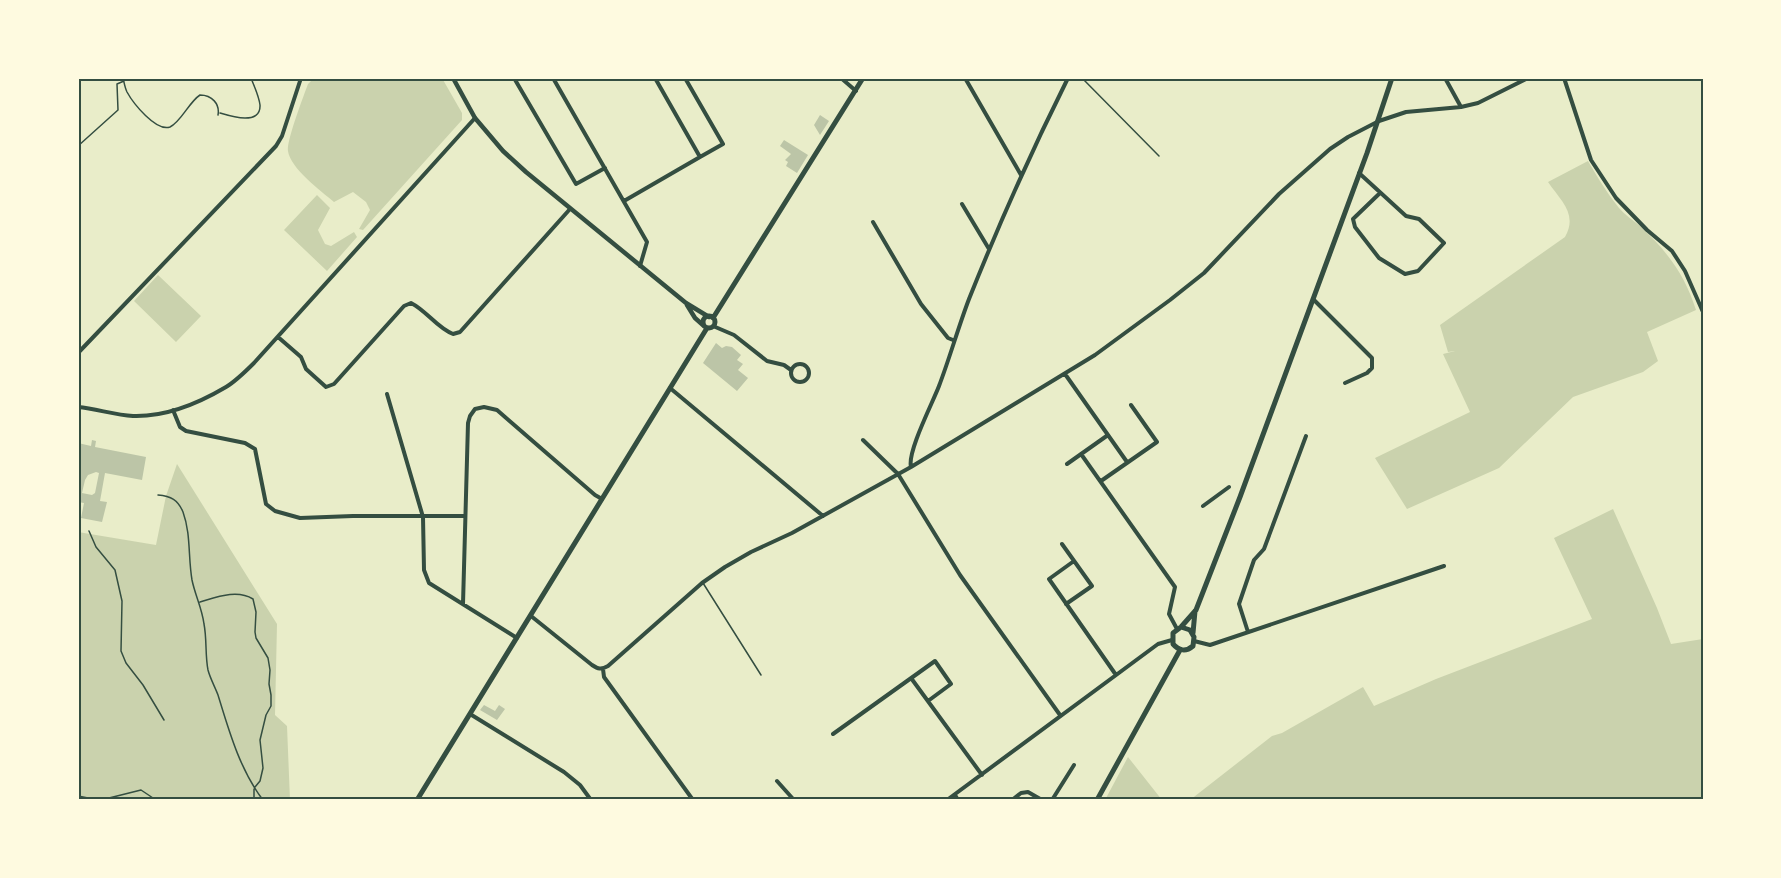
<svg xmlns="http://www.w3.org/2000/svg" width="1781" height="878" viewBox="0 0 1781 878" font-family="Commissioner,sans-serif">
<style>
.green{fill:#cad2ad}
.building{fill:#bcc5a7;fill-rule:evenodd}
.lines{fill:none;stroke-linecap:round;stroke-linejoin:round}
.path{stroke:#344e41;stroke-width:1.5}
.service{stroke:#344e41;stroke-width:1.5}
.minor{stroke:#344e41;stroke-width:4}
.tertiary{stroke:#344e41;stroke-width:4.5}
.secondary{stroke:#344e41;stroke-width:5}
.neatline{fill:none;stroke:#344e41;stroke-width:2}
</style>
<rect width="100%" height="100%" fill="#e9edc9"/>
<path class="green" d="M314,78H442L462,113V120L363,230L359,229L370,210L366,202L353,192L334,202C321,191 290,168 288,151C286,142 304,95 308,84Z
M1588,161C1598,178 1607,193 1619,208C1625,215 1633,220 1640,226C1667,251 1685,275 1696,310L1647,332L1658,361L1643,372L1573,397L1499,468L1407,509L1375,458L1470,412L1443,354L1455,351L1448,352L1440,325L1565,237C1578,214 1561,201 1548,182Z
M317,195L330,208L318,230L325,244L331,246L354,232L357,237L327,271L284,230Z
M158,275L201,316L176,342L134,301Z
M177,464L277,624L275,715L287,726L290,800H78V532L156,545L166,496Z
M1613,509L1657,608L1671,644L1703,639V800H1190L1272,736L1282,733L1363,687L1374,706L1436,679L1592,619L1554,538Z
M1128,757L1162,800H1105Z"/>
<path class="building" d="M820,115L829,121L820,135L814,125Z
M784,140L808,155L797,173L786,166L788,162L785,160L791,154L780,146Z
M716,343L722,348L726,346L732,347L741,355L737,360L743,364L738,370L748,378L737,391L703,363Z
M92,440L96,441L95,447L146,457L142,480L105,473L100,501L107,502L102,522L81,518L84,503L78,502V443L91,446ZM96,472L99,473L95,493L92,495L82,493L85,480L88,475Z
M484,705L495,711L499,705L505,709L497,720L480,710Z"/>
<g class="lines">
<path class="path" d="M158,495C171,496 178,500 183,512C191,534 188,557 192,580C195,595 202,608 204,624C207,639 205,655 208,670C210,678 215,687 218,695C229,731 240,770 263,800
M89,531L96,547L115,570L122,601L121,651L126,663L143,685L164,720
M200,602C217,597 237,589 253,599L256,612L255,632L256,638L268,658L270,670L269,684L271,695V706L266,715L260,740L263,768L260,781L255,787
M78,796L93,799H105L141,790L156,800
M254,800V789"/>
<path class="service" d="M123,78C124,82 125,88 127,92C133,103 156,132 170,127C181,122 189,102 200,95C212,95 220,104 218,115
M1082,78L1159,156
M220,113C230,116 261,126 260,105C259,96 254,86 251,78
M78,146L118,110L117,84L124,81
M703,583L761,675"/>
<path class="minor" d="M514,78L576,184L605,168
M553,78L647,242L640,266
M685,78L723,144L700,157
M841,78L856,91
M965,78L1021,175
M1445,78L1461,107
M1564,78L1591,160L1616,198L1647,230L1672,251L1685,271L1703,312
M1359,173L1406,216L1419,219L1444,243L1418,271L1405,274L1379,258L1355,227L1353,219L1380,193
M624,201L700,157L655,78
M962,204L989,249
M873,222L921,304L948,338L953,340
M1313,299L1372,358V368L1367,373L1345,383
M713,326L734,335L767,361L784,365L791,370
M278,337L301,357L306,369L326,387L334,384L404,306L411,303C427,311 437,328 453,334L460,332L570,209
M78,353L276,146L282,136L301,78
M791 373a9 9 0 1 1 18 0a9 9 0 1 1-18 0Z
M1065,374L1127,462
M670,388L823,516
M387,394L423,517L424,570L429,583L517,638
M78,407C97,409 115,415 133,416C165,417 199,403 226,387C236,381 245,372 254,363L475,118
M173,410L180,427L186,431L245,443L255,449L266,504L275,511L300,518L353,516H465
M863,440L898,474L960,575L1060,715
M1081,454L1175,587L1169,614L1177,629
M1067,464L1108,435
M911,467C907,452 933,402 939,386C950,357 958,328 969,299C999,224 1032,150 1068,78
M1101,481L1157,442L1131,405
M1203,506L1229,487
M1062,544L1092,586L1066,604
M1074,561L1049,579L1116,675
M463,604L468,423L470,416L475,409L484,407L497,410L595,495L602,499
M531,616L592,665C598,669 601,670 608,666L702,583L725,567L751,552L792,533L911,467L1095,355L1170,300L1204,273L1279,194L1330,149L1348,137L1379,121L1406,112L1461,107L1478,103L1528,78
M1248,632L1239,604L1254,560L1264,549L1306,436
M1194,641L1210,645L1444,566
M603,669L604,677L693,800
M911,678L982,775
M470,714L564,772L580,785L591,800
M833,734L935,661L951,684L928,701
M777,781L794,800
M955,795L958,800
M947,800L1158,644L1172,640
M1012,800L1021,793L1028,792L1042,800
M1052,800L1074,765"/>
<path class="tertiary" d="M453,78L475,118L503,151L526,172L686,303L709,317
M687,305L695,318L704,326"/>
<path class="secondary" d="M703 322a6 6 0 1 1 12 0a6 6 0 1 1-12 0Z
M713,318L863,78
M1181,627L1190,630L1194,637L1193,646C1186,652 1179,651 1173,644V633L1181,627L1196,610L1240,497L1367,153L1392,78
M1193,633L1195,611
M417,800L707,328
M1097,800L1180,650"/>
</g>
<rect width="1781" height="878" fill="none" stroke="#fefae0" stroke-width="159"/>
<rect x="80" y="80" width="1622" height="718" class="neatline"/>
</svg>
